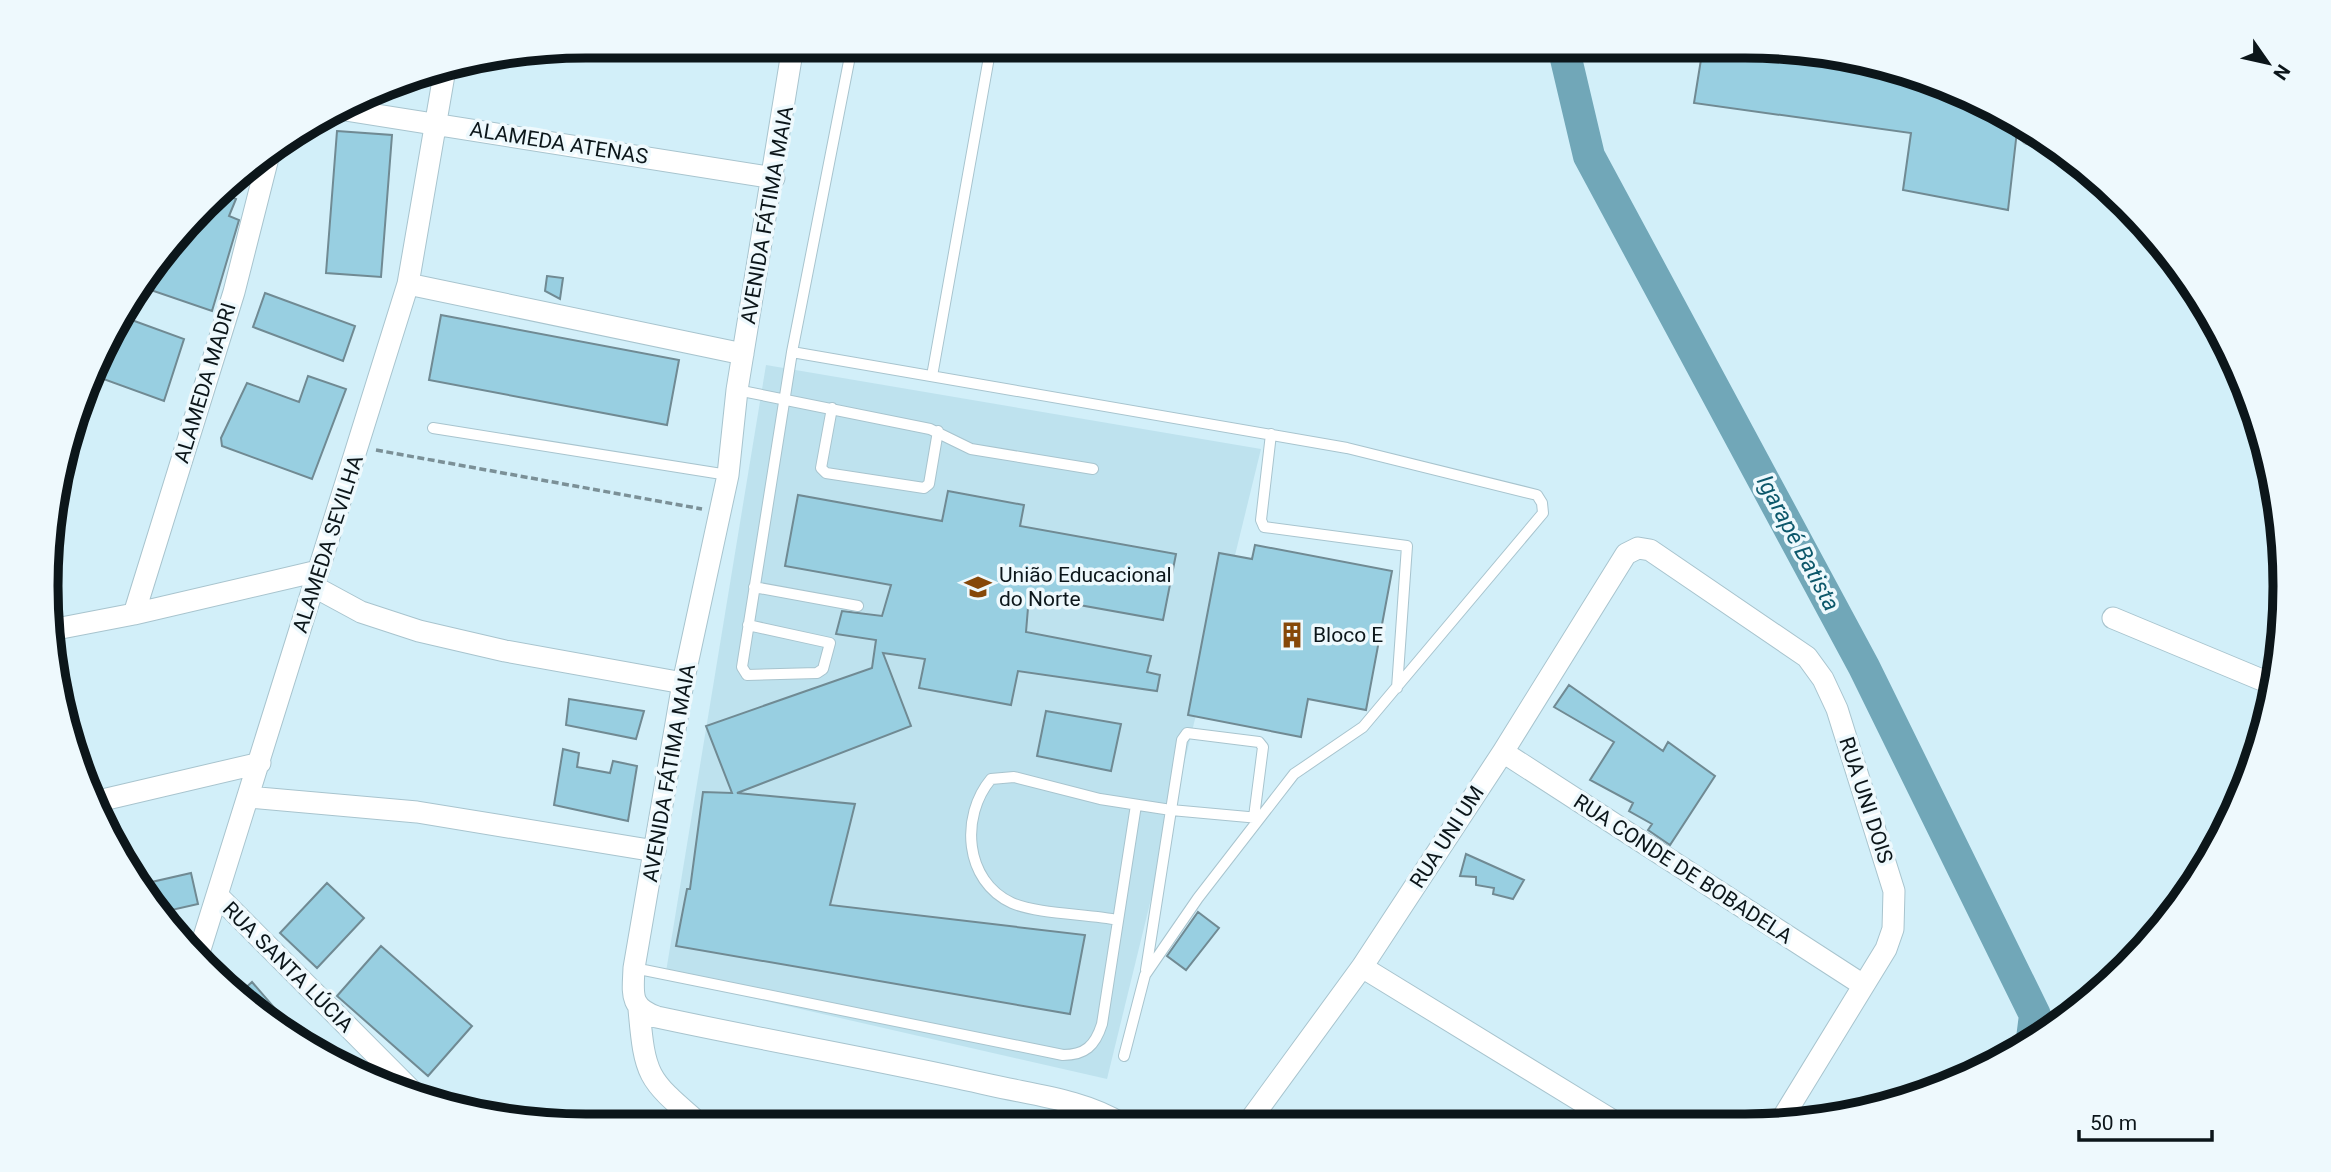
<svg xmlns="http://www.w3.org/2000/svg" width="2331" height="1172" viewBox="0 0 2331 1172" font-family="Roboto,sans-serif">
<style>
.built{fill:#bee2ee}
.lines{fill:none;stroke-linecap:round;stroke-linejoin:round}
.river{stroke:#71a7b8;stroke-width:32}
.building{fill:#98cfe1;stroke:#708a93;stroke-width:2}
.lane-casing{stroke:#a8c4ce;stroke-width:12}
.street-casing{stroke:#a8c4ce;stroke-width:23}
.path{stroke:#7b9097;stroke-width:3.5;stroke-dasharray:7 3.5;stroke-linecap:butt}
.lane{stroke:#fff;stroke-width:10}
.street{stroke:#fff;stroke-width:21}
.labels{text-anchor:middle;dominant-baseline:central;stroke-width:7;stroke-linejoin:round;paint-order:stroke}
.street-label{font-size:21px;fill:#0c161a;stroke:#eef9fd}
.poi-label{font-size:21px;fill:#0c161a;stroke:#eef9fd;text-anchor:start}
.water-label{font-size:23px;font-style:italic;fill:#0d586b;stroke:#eef9fd}
.rim{fill:none;stroke:#0c161a;stroke-width:9}
</style>
<rect width="100%" height="100%" fill="#d2eff9"/>
<path class="built" d="M766,365L1261,449L1107,1079L665,978Z"/>
<g class="lines">
<path class="river" d="M1563,46L1589,156L1864,667L2035,1015L2032,1039"/>
</g>
<path class="building" d="M1703,47H1780L1885,64L1984,101L2018,122L2008,210L1903,190L1911,133L1694,103Z
M337,131L392,135L381,277L326,273Z
M219,192L236,199L229,216L239,220L212,311L139,286L179,230Z
M547,276L563,278L560,299L545,291Z
M265,293L355,326L343,361L253,327Z
M118,315L184,339L164,401L95,376Z
M441,315L679,360L667,425L429,380Z
M308,376L346,389L312,479L222,446L221,438L247,383L299,402Z
M948,491L1024,505L1020,526L1176,554L1163,620L1029,596L1026,632L1151,656L1147,672L1160,675L1157,691L1018,671L1011,705L919,688L925,659L883,653L911,726L737,793L855,804L830,905L1085,935L1070,1014L676,946L687,889H690L703,792L732,793L706,726L872,668L876,640L836,634L842,611L882,616L891,585L785,566L798,495L942,521Z
M1255,545L1392,571L1366,710L1308,699L1301,737L1188,715L1219,553L1252,559Z
M1569,685L1663,751L1668,742L1715,776L1670,845L1648,830L1652,824L1629,811L1633,803L1590,780L1614,742L1554,707Z
M569,699L644,711L636,739L566,725Z
M1046,711L1121,724L1111,771L1037,756Z
M563,749L579,753L577,767L610,773L613,761L637,766L628,821L554,805Z
M1466,854L1524,880L1513,899L1493,894L1494,888L1476,885V877L1460,876Z
M191,873L198,904L163,912L143,884Z
M327,883L364,918L317,968L280,933Z
M1198,912L1219,928L1186,970L1167,956Z
M381,946L472,1026L428,1076L337,996Z
M252,982L284,1019L280,1023L239,994Z"/>
<g class="lines">
<g class="lane-casing">
<path id="lane" d="M2027,139L2029,129
M792,352L1347,448L1537,495L1542,503L1543,513L1363,727L1294,774L1198,898L1145,975L1124,1056
M932,376L991,46
M737,390L930,429L971,449L1093,469
M832,408L821,468L826,473L924,488L929,484L938,431
M433,428L728,475
M1271,434L1261,520L1264,527L1407,546L1397,688
M754,587L858,606
M748,625L830,643L823,669L817,673L747,675L742,667L792,352L852,46
M1118,920C1089,914 1037,914 1012,903C964,881 960,816 991,779L1014,777L1100,799L1171,810L1182,740L1187,733L1259,742L1263,747L1254,817
M634,968L1063,1055C1085,1055 1095,1046 1102,1024L1136,805
M1146,970L1171,810L1259,818"/>
</g>
<g class="street-casing">
<path id="street" d="M793,46L737,390L728,475L683,683L634,968C633,994 629,1007 657,1017C768,1041 880,1060 990,1085C1034,1095 1084,1100 1122,1124
M345,110L774,178
M408,284L743,354
M313,586L361,612L419,631L505,651L683,683
M134,614L234,292L270,150
M2113,618L2274,685
M51,630L134,614L318,571
M1503,752L1863,985
M249,797L417,812L655,851
M94,802L260,763
M217,895L418,1097
M197,959L408,284L445,69
M1362,967L1615,1122
M639,1009C645,1079 648,1079 701,1125
M1248,1123L1362,967L1503,752L1626,554L1638,548L1650,550L1807,657L1823,679L1837,709L1894,891L1893,929L1886,949L1780,1122"/>
</g>
<path class="path" d="M376,450L702,509"/>
<use href="#lane" class="lane"/>
<use href="#street" class="street"/>
</g>
<defs>
<g id="university-bare" transform="scale(2.1)"><path d="M0-5L7-2L0 1L-7-2ZM-4 1L0 2.5L4 1V4Q0 6-4 4Z" fill="#864808" stroke="#eef9fd" stroke-width="2.5" paint-order="stroke"/></g>
<g id="building-bare" transform="scale(2.1)"><path d="M-4-6H4V6H1V3H-1V6H-4ZM-2.5-4.3h1.7v1.8h-1.7ZM.8-4.3h1.7v1.8H.8ZM-2.5-1h1.7V.8h-1.7ZM.8-1h1.7V.8H.8Z" fill="#864808" stroke="#eef9fd" stroke-width="2.5" paint-order="stroke"/></g>
</defs>
<g fill-rule="evenodd">
<use href="#university-bare" x="978" y="587"/>
<use href="#building-bare" x="1292" y="635"/>
</g>
<g class="labels">
<g class="street-label">
<text transform="translate(559 143) rotate(9)">ALAMEDA ATENAS</text>
<text transform="translate(767 215) rotate(-80)">AVENIDA FÁTIMA MAIA</text>
<text transform="translate(205 383) rotate(-73)">ALAMEDA MADRI</text>
<text transform="translate(328 544) rotate(-72)">ALAMEDA SEVILHA</text>
<text transform="translate(669 773) rotate(-80)">AVENIDA FÁTIMA MAIA</text>
<text transform="translate(1866 800) rotate(72)">RUA UNI DOIS</text>
<text transform="translate(1447 837) rotate(-57)">RUA UNI UM</text>
<text transform="translate(1683 869) rotate(33)">RUA CONDE DE BOBADELA</text>
<text transform="translate(288 967) rotate(45)">RUA SANTA LÚCIA</text>
</g>
<g class="poi-label">
<text x="999" y="575">União Educacional<tspan x="999" dy="24">do Norte</tspan></text>
<text x="1313" y="635">Bloco E</text>
</g>
<g class="water-label">
<text transform="translate(1798 543) rotate(62)">Igarapé Batista</text>
</g>
</g>
<path d="M0 0H2331V1172H0ZM586 58H1745A528 528 0 0 1 2273 586V586A528 528 0 0 1 1745 1114H586A528 528 0 0 1 58 586V586A528 528 0 0 1 586 58Z" fill="#eef9fd" fill-rule="evenodd"/>
<path class="rim" d="M586 58H1745A528 528 0 0 1 2273 586V586A528 528 0 0 1 1745 1114H586A528 528 0 0 1 58 586V586A528 528 0 0 1 586 58Z"/>
<g transform="translate(2268 63) rotate(124)" stroke="#eef9fd" stroke-width="5" paint-order="stroke">
<path d="M0-5L12 26L0 18L-12 26Z" fill="#0c161a"/>
<text y="-10" font-size="19" font-weight="bold" text-anchor="middle" fill="#0c161a">N</text>
</g>
<path d="M2079 1130v10h133v-10" fill="none" stroke="#0c161a" stroke-width="3.5"/>
<text x="2090" y="1130" font-size="21" fill="#0c161a" stroke="#eef9fd" stroke-width="5" paint-order="stroke">50 m</text>
</svg>
